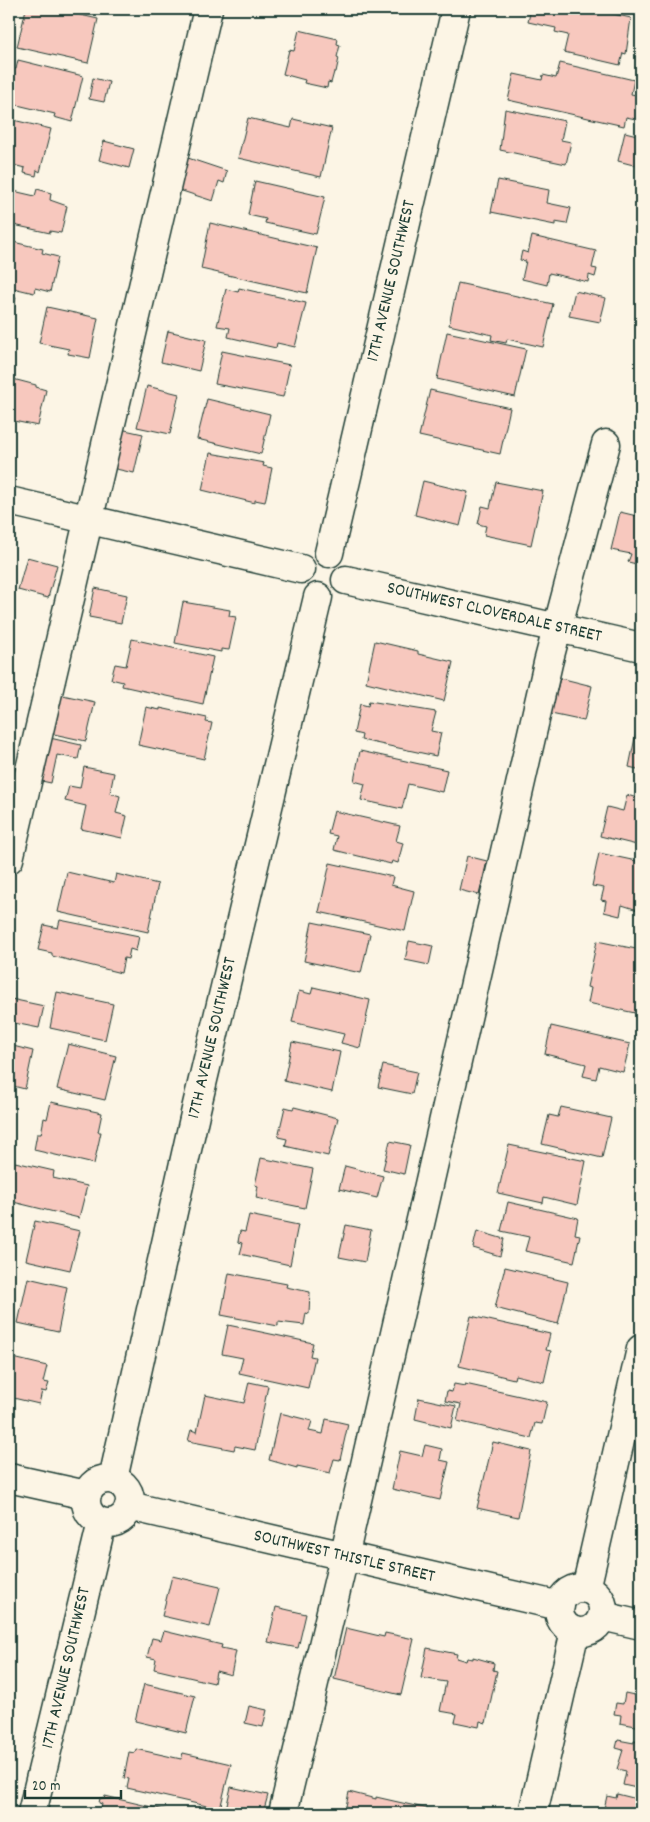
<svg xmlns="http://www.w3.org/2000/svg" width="650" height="1822" viewBox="0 0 650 1822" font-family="Dekko,sans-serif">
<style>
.building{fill:#f7c8be;stroke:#1f3d34}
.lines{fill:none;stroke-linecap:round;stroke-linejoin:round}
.minor-casing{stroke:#1f3d34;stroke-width:31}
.minor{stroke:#fcf5e5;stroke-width:28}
.labels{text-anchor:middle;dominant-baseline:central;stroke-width:4;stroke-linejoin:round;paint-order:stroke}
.street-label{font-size:18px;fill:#1f3d34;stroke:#fcf5e5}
</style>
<rect width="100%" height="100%" fill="#fcf5e5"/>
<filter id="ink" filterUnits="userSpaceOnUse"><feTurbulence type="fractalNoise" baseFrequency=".02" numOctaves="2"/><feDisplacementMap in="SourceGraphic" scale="10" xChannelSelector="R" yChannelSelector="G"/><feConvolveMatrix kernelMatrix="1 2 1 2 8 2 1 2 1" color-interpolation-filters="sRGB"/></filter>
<g filter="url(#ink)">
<path class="building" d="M26,9H55L98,19L88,63L17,47Z
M531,9H591L631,18L626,54L623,53L620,65L564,52L568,35L555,32L556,28L528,22Z
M299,30L338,39L337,44L340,45L337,57L339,58L336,72H334L331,83L328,82L327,88L304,83L305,80L283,74L289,50L294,51Z
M18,60L83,76L72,122L54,117L55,114L9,103L11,93L9,92V68L16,69Z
M560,63L634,80L631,94L636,95L637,89L641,90L636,119L626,117L624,126L508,100L514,74L542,80L543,75L556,78Z
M93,78L109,82L104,102L89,99Z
M505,109L565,121L561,140L571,142L566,164L500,150Z
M248,118L291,128L293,119L332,128L321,177L238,158Z
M9,119L51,129L40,172L37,170L36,176L24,173L25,168L9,164Z
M625,132L641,136V167L618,161Z
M104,141L134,149L129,168L99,160Z
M188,158L227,171L224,183L219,181L213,201L176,189Z
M498,180L549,190L547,203L571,208L567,224L555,222V225L491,212Z
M255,181L325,197L316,234L265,223L266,219L248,215Z
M37,189L51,193L50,200L67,206L61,233L50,231V233L9,224V190L35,196Z
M210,223L317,248L307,293L201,269Z
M532,236L596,251L592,268L597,269L595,277L589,275L588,282L549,273L547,285L522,279L526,261L520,260L522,251L528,253Z
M9,241L43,249L42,253L58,257L50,292L35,288L34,293L9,287Z
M458,283L553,304L543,347L507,339L506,343L491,340L492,335L449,325Z
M239,288L306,303L295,347L277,343L276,348L228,337L230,328L217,326L226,289L238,292Z
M575,291L606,298L600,322L569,316Z
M9,296L16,297L9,332Z
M47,307L98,318L90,358L68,354L69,349L39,343Z
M168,331L206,340L199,371L161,362Z
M447,332L526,349L515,397L437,379Z
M222,351L290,365L283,397L215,384Z
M9,378L36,385V387L46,390L38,426L9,420Z
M147,386L179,394L170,434L137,427Z
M430,390L510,408L500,454L419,436Z
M207,399L270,414L261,454L197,439Z
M116,428L143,434L134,473L107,467Z
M210,453L264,463L263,466L272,468L265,502L255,500V503L202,490Z
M423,481L468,492L460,526L415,515Z
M496,482L543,491L531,545L484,535L486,526L478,524L482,506L490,508Z
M620,512L641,517V565L628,562L631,554L611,550Z
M27,557L57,565L48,598L18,590Z
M95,588L127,595L121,623L89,617Z
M183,602L230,610L229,616L236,617L229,650L221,649V652L175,643Z
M132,639L213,657L203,704L122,686L123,682L111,679L115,664L126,666Z
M375,641L418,651V654L453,662L444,701L366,682Z
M560,678L592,686L584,721L551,714Z
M58,694L95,702L86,741L49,733Z
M369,701L436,712L431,731L441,733L436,756L361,740L362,735L354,733L360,704L368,706Z
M146,707L160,710V708L207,718L206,722L212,723L204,759L138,745Z
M637,728L641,729V770L629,767Z
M41,736L81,745L78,759L57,755L51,783L32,779Z
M360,751L447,770L442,792L408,784L402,809L361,800L365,784L354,781Z
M84,767L114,773L110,793L120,796L116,813L127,816L122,838L81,829L86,806L65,801L69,786L80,788Z
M627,795L641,799V846L600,836L607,807L623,811Z
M334,811L400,826L396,841L403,843L398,863L392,861L391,864L334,850L337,836L328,834Z
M599,853L641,862V911L622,905L620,916L604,912L606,901L601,900L604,888L592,886Z
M467,856L487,861L479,895L459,890Z
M330,863L393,877L391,885L414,891L405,931L319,912Z
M67,872L114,883L116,874L158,884L148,932L58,912Z
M60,920L139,936L136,951L130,949L128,959L124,958L121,973L52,956V953L38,950L44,925L58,928Z
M312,922L370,934L361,973L304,961Z
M409,941L433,946L429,965L405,960Z
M597,941L641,950V999L638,998L635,1013L588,1003L591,988L587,987Z
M313,987L370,1000L360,1048L341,1043L344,1034L292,1022L299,991L311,994Z
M57,992L113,1004L105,1040L50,1028Z
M11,999L44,1006L39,1028L9,1022Z
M551,1026L630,1044L623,1072L599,1066L596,1079L583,1076L586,1064L545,1054Z
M292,1042L340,1052L332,1092L284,1081Z
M68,1044L116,1056L105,1100L57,1089Z
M9,1045L33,1051L25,1089L9,1085Z
M383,1065L417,1072L412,1094L378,1087Z
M51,1102L102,1113L98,1132H101L94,1164L34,1150L37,1134H41L44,1118L47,1119Z
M285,1107L293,1109L294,1107L338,1118L328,1156L285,1146L287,1139L278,1137Z
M561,1107L611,1118L602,1158L542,1144L549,1115L558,1117Z
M390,1141L410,1145L404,1174L383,1169Z
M509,1145L586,1161L577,1205L544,1197L543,1203L498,1193Z
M261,1158L313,1169L305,1208L256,1198L258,1186L255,1185Z
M15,1162L54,1171L53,1178L87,1186L79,1218L9,1201V1186Z
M345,1166L383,1176L377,1198L339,1189Z
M508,1202L578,1218L575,1234L580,1235L574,1262L525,1251L529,1237L501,1231Z
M249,1215L298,1225L290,1265L240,1254L243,1243L238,1242L240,1231L245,1232Z
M35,1221L80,1231L70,1270L26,1260Z
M346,1225L371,1230L365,1262L339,1257Z
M477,1231L504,1239L500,1256L473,1248Z
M505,1267L568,1282L558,1324L495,1308Z
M229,1273L287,1284L286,1287L310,1292L309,1314L306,1313L304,1325L278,1322V1326L221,1315Z
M28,1278L67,1287L58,1332L18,1323Z
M471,1316L550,1334L546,1350L551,1351L544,1382L515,1375L514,1379L459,1366Z
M228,1325L313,1343L310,1356L315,1357L308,1388L239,1373L243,1358L222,1354Z
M9,1357L47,1366L43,1382L49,1383L46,1392L42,1391L39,1404L9,1397Z
M249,1382L268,1386L255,1450L235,1446L234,1450L188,1441L191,1430L197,1432L205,1395L244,1403Z
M454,1384L465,1386V1384L547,1402L542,1424L535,1423L531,1438L457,1421L461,1404L445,1401L447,1391L452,1392Z
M419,1398L456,1406L451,1428L415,1419Z
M280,1413L312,1421L309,1431L323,1434L326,1419L348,1424L340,1460L334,1459L330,1473L297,1466V1468L269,1460Z
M493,1442L531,1451L518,1517L477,1508Z
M425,1445L442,1449L440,1460L449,1462L440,1500L392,1489L400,1451L422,1456Z
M172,1576L220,1587L210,1627L162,1616Z
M276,1607L306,1614L298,1648L268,1642Z
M346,1628L384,1637L385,1633L414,1639L401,1695L334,1679Z
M164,1631L222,1645L221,1648L236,1651L231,1675L216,1671L214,1683L154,1669L156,1659L147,1657L152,1638L161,1640Z
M427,1648L457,1654L456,1658L466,1661L467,1658L473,1659V1657L494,1663L493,1670L497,1671L486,1723L480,1721L479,1727L455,1722L457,1714L440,1711L446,1682L421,1678Z
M641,1680V1727L620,1723L621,1715L614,1714L616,1703L623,1704L625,1693L639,1696Z
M144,1684L195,1696L186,1733L135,1721Z
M249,1706L267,1710L263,1727L245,1723Z
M618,1740L634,1743V1741L641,1742V1789L623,1785L626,1771L617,1769L623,1750L616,1748Z
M136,1749L181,1759L183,1753L231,1764L220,1809L127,1788L129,1779L124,1778L129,1752L135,1753Z
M231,1787L268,1795L263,1813H225Z
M349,1792L376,1799V1797L442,1812L356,1813L345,1811Z
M617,1794L641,1800V1813H603L607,1796L616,1798Z
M105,1796L177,1813H100L102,1804L99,1803L100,1798L104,1799Z"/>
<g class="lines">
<g class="minor-casing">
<path id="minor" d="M9,501L301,569
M329,553L456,9
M346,580L641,647
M9,859L208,9
M9,1478L86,1495
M86 1501a22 22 0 1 1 44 0a22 22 0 1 1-44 0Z
M113,1479L197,1105L318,597
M129,1506L560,1606
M559 1610a22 22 0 1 1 44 0a22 22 0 1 1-44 0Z
M586,1589L641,1349
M602,1616L641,1625
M32,1813L102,1522
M283,1813L344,1557L548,663L606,444
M533,1813L575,1631"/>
</g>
<use href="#minor" class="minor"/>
</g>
</g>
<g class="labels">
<g class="street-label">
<text transform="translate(392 281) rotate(-77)">17TH AVENUE SOUTHWEST</text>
<text transform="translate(494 613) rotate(13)">SOUTHWEST CLOVERDALE STREET</text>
<text transform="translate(213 1038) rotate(-77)">17TH AVENUE SOUTHWEST</text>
<text transform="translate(344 1557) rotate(13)">SOUTHWEST THISTLE STREET</text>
<text transform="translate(67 1668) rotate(-77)">17TH AVENUE SOUTHWEST</text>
</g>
</g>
<rect width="650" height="1822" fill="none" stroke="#fcf5e5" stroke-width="30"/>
<rect x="15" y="15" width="620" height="1792" fill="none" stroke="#1f3d34" stroke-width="2" filter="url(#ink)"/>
<path d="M25 1790v8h96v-8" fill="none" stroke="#1f3d34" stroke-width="2.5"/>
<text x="32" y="1790" font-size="15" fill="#1f3d34" stroke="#fcf5e5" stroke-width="4" paint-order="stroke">20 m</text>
</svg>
